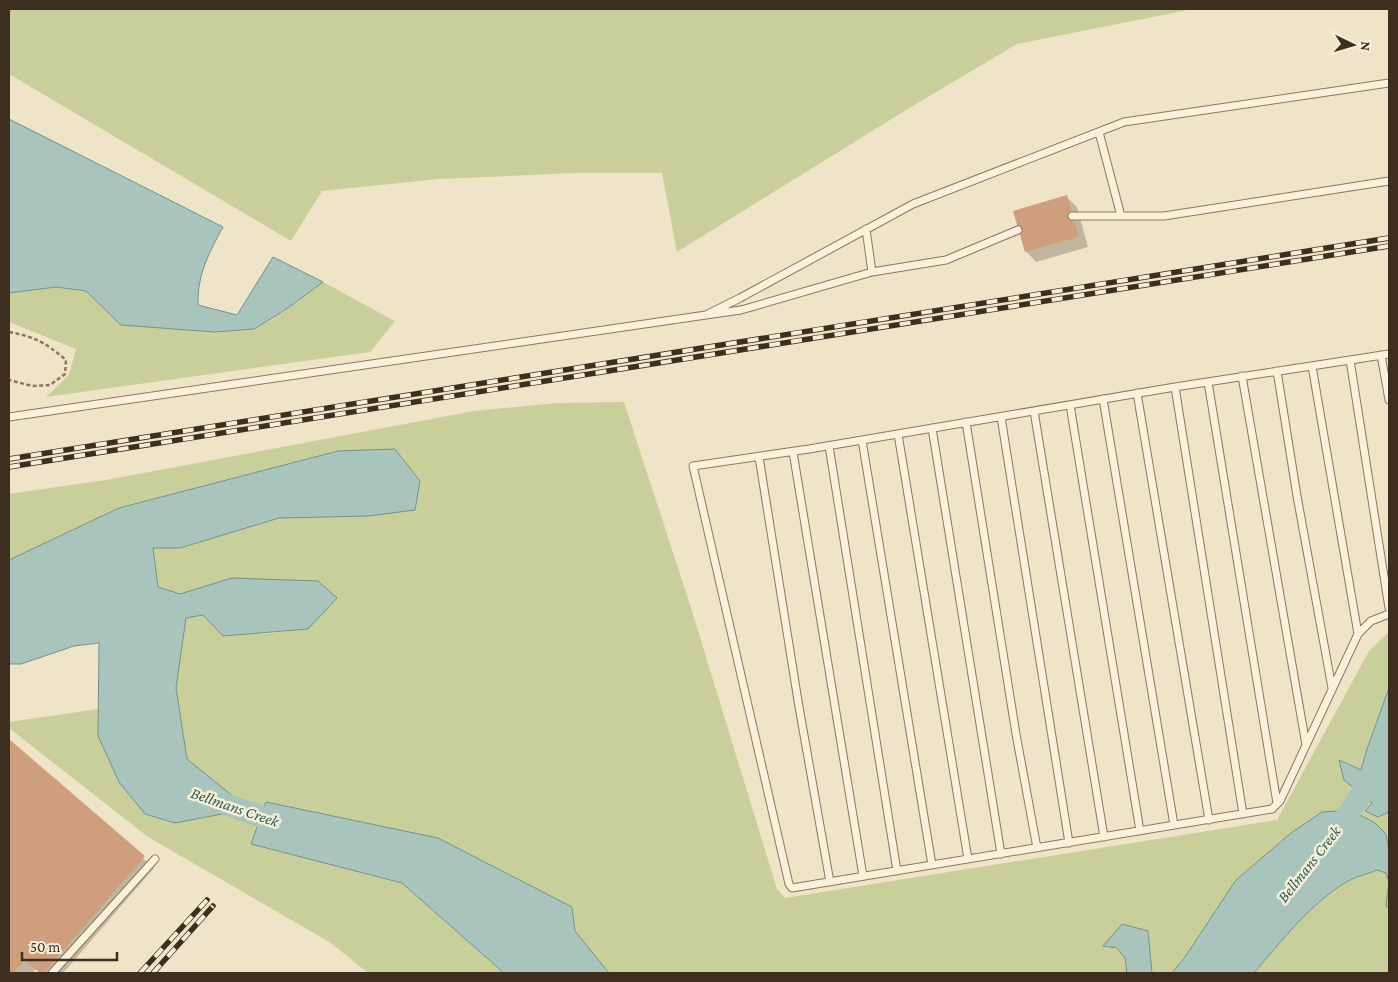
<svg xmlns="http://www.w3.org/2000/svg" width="1398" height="982" viewBox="0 0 1398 982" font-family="'Crimson Pro',serif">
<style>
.green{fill:#c9cf9b}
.water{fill:#a9c4bc;stroke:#6f938a}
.shadow{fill:#0003}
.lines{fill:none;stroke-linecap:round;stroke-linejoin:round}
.river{stroke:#a9c4bc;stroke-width:22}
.building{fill:#cf9f7d}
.lane-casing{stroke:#8d765c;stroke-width:9}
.path{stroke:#8d765c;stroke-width:2.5;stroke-dasharray:4 2.5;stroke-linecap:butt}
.lane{stroke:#faf1dc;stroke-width:7}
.rail-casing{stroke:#3d2e20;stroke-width:5.5}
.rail{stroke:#f7eed8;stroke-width:4;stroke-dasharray:11;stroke-linecap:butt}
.labels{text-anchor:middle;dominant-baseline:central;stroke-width:5;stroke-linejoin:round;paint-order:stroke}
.water-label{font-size:16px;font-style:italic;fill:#2f5d5a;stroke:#f7eed8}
</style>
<rect width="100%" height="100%" fill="#f0e4c8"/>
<path class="green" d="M9,9H1193L1017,44L911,107L677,252L662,173H576L439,179L322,191L291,241L9,74Z
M323,282L395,321L370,352L46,397L69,375L76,349L9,322V293L56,287L86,291L121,325L254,329L289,308Z
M624,402L692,611L777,889L785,898L1277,820L1369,651L1389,632V688L1367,749L1361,770L1340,760L1344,780L1372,803L1365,811L1378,817L1389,812V851L1386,834L1375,823L1351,810L1322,812L1291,833L1236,880L1185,957L1172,973H1152L1148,931L1104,946L1117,948L1125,958L1127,973H609L575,931L572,907L438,838L266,802L251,844L402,883L504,973H368L331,943L148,837L9,728V722L98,709V736L119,782L234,797L187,759L176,688L186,618L203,615L262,634L308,629L337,598L232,578L180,594L158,587L153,548H180L279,518L368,516L420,481L395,449L338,451L119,508L9,560V494L106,480L474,411L556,403Z
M1378,870L1386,873L1389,883L1386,906L1389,908V973H1254C1282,940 1311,902 1349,881C1357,876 1368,874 1378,870Z"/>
<path class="water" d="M9,119L223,227C209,253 197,275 198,305L237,315L273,257L323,282L288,308L254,329L215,332L121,325L86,291L56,287L9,293Z
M395,449L420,481L415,510L368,516L279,518L180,548H153L158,587L180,594L232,578L318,581L337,598L308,629L223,636L203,615L186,618L176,688L187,759L234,797L222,814L175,823L145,814L119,782L98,736L99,643L74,646L21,664H9V560L119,508L338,451Z
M1389,688V812L1378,817L1365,811L1372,803L1344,780L1339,760L1361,770L1367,749Z
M266,802L438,838L572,907L575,931L609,973H504L402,883L251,844Z
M1351,810L1375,823L1386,834L1389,851V908L1386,906L1389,883L1386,873L1377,870C1368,874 1357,876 1348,881C1311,903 1282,940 1254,973H1172L1185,957L1236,880L1291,833L1322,812Z
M1122,924L1148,931L1152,973H1127L1125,958L1117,948L1103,946Z"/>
<path class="shadow" d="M1066,196L1077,207L1088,247L1036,262L1026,251Z
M9,741L154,868L63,973H40L36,969L32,973H9Z"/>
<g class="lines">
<path class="river" d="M200,795L290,827
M1333,834L1351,810L1389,750"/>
</g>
<path class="building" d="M1067,195L1079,237L1025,252L1013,211Z
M9,739L145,856L44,973H40L25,960L13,973H9Z"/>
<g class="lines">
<g class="lane-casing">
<path id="lane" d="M1099,132L1121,216
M1072,216H1164L1389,181
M866,229L872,272
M1018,230L946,260L872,272L741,310L706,315L740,298L913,204L1124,122L1389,83
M1389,354L1175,387L809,449L693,466L789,884L792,888L1272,809L1280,801L1358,634L1371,621L1389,614
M1381,355L1389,400
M1350,360L1389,608
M1312,366L1358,634
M1277,371L1297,496L1332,688
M1242,376L1306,745
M1208,382L1277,803
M1175,387L1243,814
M1137,393L1209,820
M1103,399L1174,825
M1070,405L1140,831
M1034,411L1104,837
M9,417L706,315
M1001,417L1069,843
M966,422L1016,734L1037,848
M932,428L1001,854
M898,434L968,859
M862,440L932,865
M829,446L897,871
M793,452L863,876
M759,457L799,707L830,882
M52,973L155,859"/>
</g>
<path class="path" d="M9,332C35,337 45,342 66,360L65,374L50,385L32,386L9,380"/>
<use href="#lane" class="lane"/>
<g class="rail-casing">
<path id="rail" d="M9,459L1389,238
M9,467L1389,246
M140,973L207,900
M153,973L213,906"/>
</g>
<use href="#rail" class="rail"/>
</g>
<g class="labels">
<g class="water-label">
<text transform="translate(235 807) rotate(19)">Bellmans Creek</text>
<text transform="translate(1309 864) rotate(-52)">Bellmans Creek</text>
</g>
</g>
<rect width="1398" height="982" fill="none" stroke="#3d2e20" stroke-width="20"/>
<g transform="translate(1353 45) rotate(95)" stroke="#f7eed8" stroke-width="4" paint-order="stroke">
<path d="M0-4L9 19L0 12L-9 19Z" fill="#3d2e20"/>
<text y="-8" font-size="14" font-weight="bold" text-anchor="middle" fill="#3d2e20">N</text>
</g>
<path d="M22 952v8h95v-8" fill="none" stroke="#3d2e20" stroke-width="2.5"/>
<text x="30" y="952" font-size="15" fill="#3d2e20" stroke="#f7eed8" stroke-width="4" paint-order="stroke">50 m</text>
</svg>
